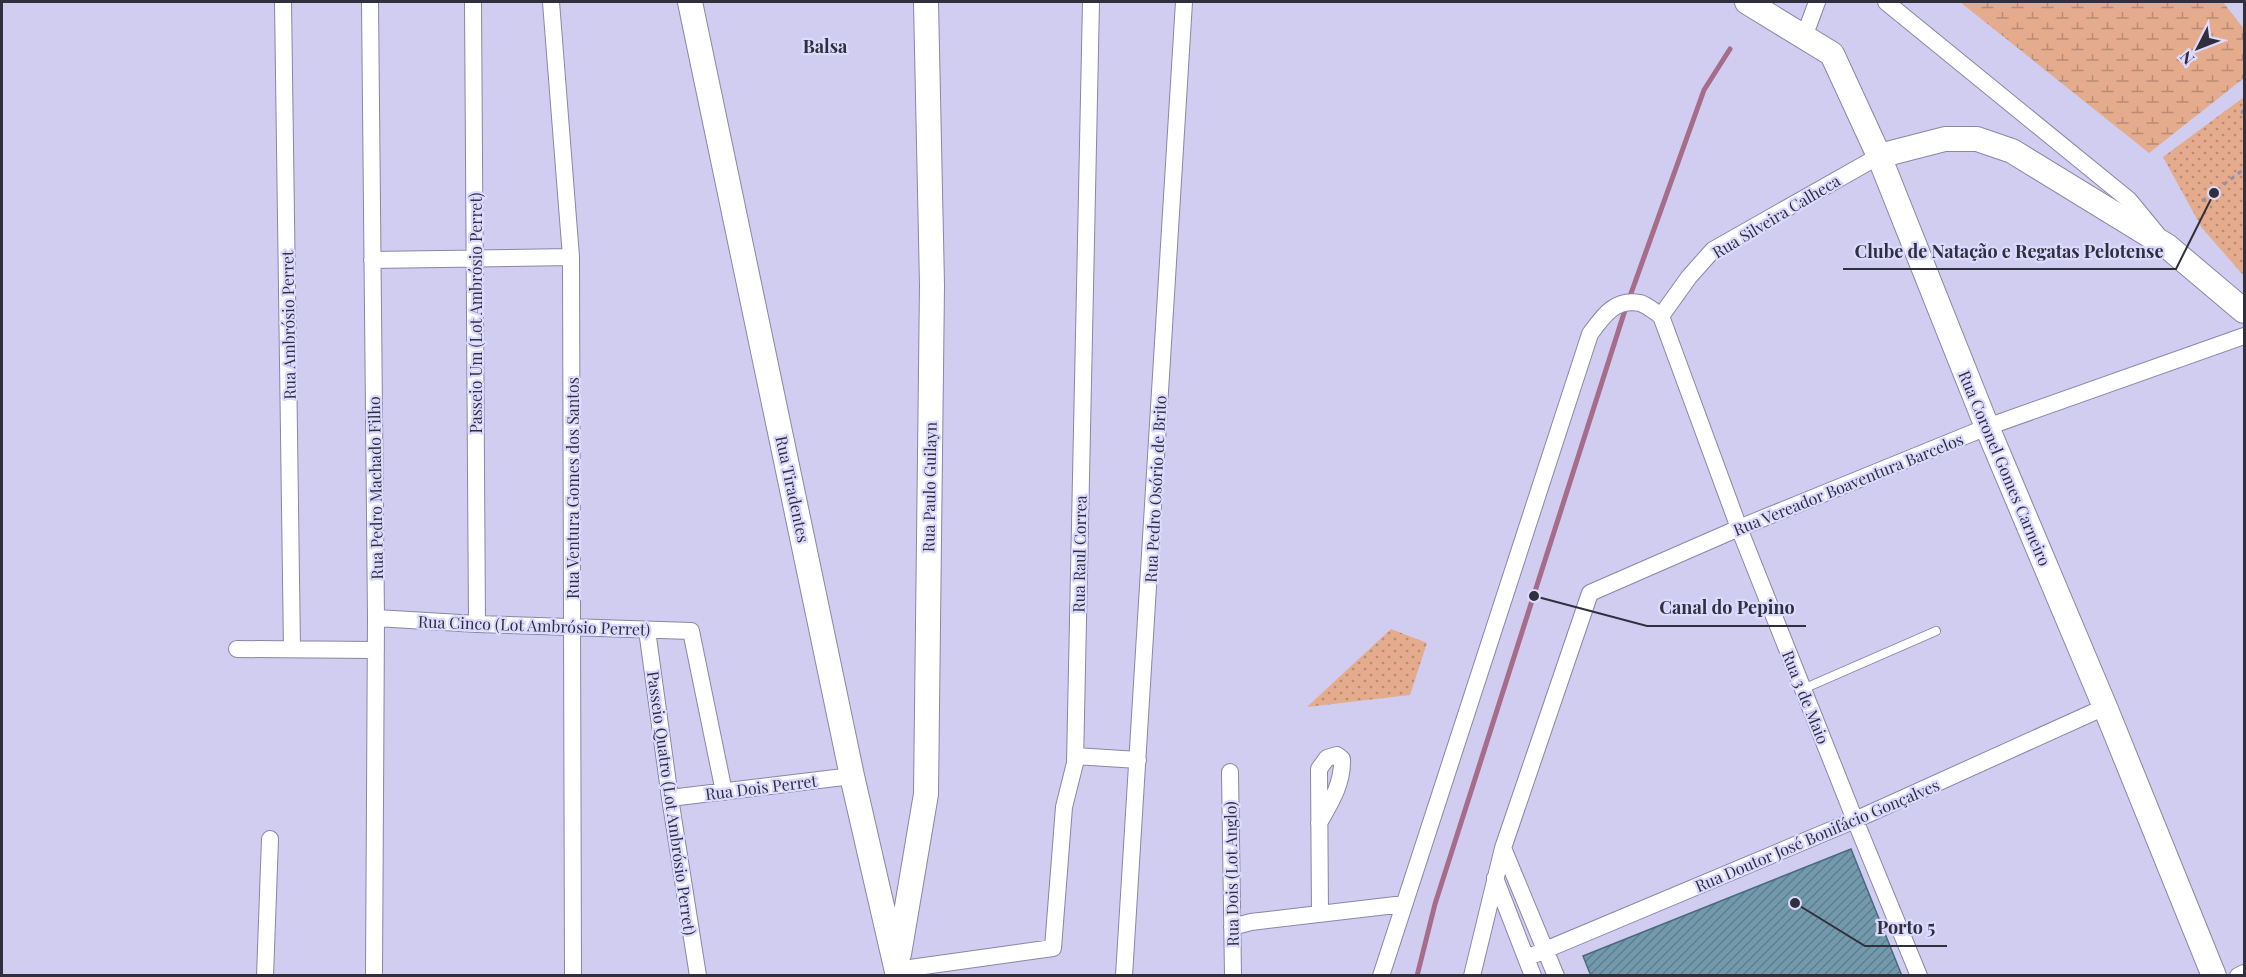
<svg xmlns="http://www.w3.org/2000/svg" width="2246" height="977" viewBox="0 0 2246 977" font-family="'Playfair Display',serif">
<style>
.grass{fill:url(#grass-dots)}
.wetland{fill:url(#wetland-marsh)}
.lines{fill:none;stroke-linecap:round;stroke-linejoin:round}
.stream{stroke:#a76c89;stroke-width:5}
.building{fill:url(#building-hatch);stroke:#476c7e;stroke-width:1.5}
.lane-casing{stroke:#8986a8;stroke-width:10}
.street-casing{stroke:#8986a8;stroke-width:18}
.secondary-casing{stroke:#8986a8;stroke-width:26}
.path{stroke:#9391ac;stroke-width:3;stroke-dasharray:4.5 4.5;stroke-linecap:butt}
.lane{stroke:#fff;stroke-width:8}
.street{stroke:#fff;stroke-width:16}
.secondary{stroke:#fff;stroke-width:24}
.labels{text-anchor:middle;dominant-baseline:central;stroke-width:4.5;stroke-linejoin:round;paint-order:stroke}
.street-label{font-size:16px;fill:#302f3d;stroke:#dddaff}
.neighbourhood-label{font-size:18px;font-weight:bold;fill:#302f3d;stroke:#dddaff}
.leader{fill:none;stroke:#302f3d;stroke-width:2}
.callout-dot{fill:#302f3d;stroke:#dddaff;stroke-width:2}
.callout-label{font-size:18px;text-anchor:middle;font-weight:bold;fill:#302f3d;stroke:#dddaff;stroke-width:4.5;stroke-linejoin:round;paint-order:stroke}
</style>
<defs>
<pattern id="grass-dots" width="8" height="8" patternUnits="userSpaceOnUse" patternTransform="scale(1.5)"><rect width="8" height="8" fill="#e4ab8d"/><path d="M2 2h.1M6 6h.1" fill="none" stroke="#b98c74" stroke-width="1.8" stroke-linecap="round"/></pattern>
<pattern id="wetland-marsh" width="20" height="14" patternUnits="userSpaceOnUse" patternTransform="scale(1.5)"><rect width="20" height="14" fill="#e4ab8d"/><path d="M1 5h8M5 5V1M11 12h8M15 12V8" fill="none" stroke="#b98c74"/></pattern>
<pattern id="building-hatch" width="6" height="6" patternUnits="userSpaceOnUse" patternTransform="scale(1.5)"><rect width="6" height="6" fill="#739aac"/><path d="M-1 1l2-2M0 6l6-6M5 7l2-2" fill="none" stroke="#5f7e8d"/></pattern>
</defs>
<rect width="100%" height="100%" fill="#d0cdf1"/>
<path class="grass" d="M2244,97V276L2202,228L2163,157Z
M1391,629L1427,643L1410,695L1307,707Z"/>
<path class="wetland" d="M1960,2H2223L2244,29V78L2149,153Z"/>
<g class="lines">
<path class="stream" d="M1629,299L1704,90L1730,49
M1417,976L1435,904L1626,307"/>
</g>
<path class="building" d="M1851,849L1902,976H1591L1583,956Z"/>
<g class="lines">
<g class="lane-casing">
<path id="lane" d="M1803,689L1936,631"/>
</g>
<g class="street-casing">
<path id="street" d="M283,2L292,649
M370,2L376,618L374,976
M473,2L477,624
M551,2L571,257L573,976
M1886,2L2129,200L2157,234
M1804,37L1817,2
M372,260L571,257
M1661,316L1739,528L1855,820L1919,976
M1661,316L1689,277L1713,250L1879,156
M376,618L477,624L691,631L724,792
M647,630L670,798L698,976
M237,649L376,650
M1075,756L1138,760
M1230,772L1233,976
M670,798L852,776
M1319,823C1331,802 1343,783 1342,759L1337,755L1327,758L1319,769L1320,914
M1503,848L1556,976
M1495,878L1533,976
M1232,927L1251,922L1404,904
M1526,958L1855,820L2105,707
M896,970L1053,948L1064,807L1075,763L1091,2
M265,976L270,839
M1124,976L1184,2
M1381,976L1590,334C1603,316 1615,298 1640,303C1647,305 1655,312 1661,316
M1472,976L1503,848L1590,593L1739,528L1987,427L2244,336
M2238,976L2244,973"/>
</g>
<g class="secondary-casing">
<path id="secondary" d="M690,2L852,776L898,976
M1747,2L1832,54L1879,156L1987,427L2105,707L2214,976
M1879,156L1945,139H1977L2012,151L2167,246L2244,311
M899,954L926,794L932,285L926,2"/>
</g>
<path class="path" d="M2244,110L2242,112L2244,116
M2202,201L2244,169"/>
<use href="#lane" class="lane"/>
<use href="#street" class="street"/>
<use href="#secondary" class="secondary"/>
</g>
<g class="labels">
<g class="street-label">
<text transform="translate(1776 216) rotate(-31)">Rua Silveira Calheca</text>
<text transform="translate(475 313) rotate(-90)">Passeio Um (Lot Ambrósio Perret)</text>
<text transform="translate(288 325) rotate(-91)">Rua Ambrósio Perret</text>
<text transform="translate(2005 468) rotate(67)">Rua Coronel Gomes Carneiro</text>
<text transform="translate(1848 484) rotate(-22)">Rua Vereador Boaventura Barcelos</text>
<text transform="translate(929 487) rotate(-89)">Rua Paulo Guilayn</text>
<text transform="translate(375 488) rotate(-91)">Rua Pedro Machado Filho</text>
<text transform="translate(572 488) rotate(-90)">Rua Ventura Gomes dos Santos</text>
<text transform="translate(793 489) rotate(78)">Rua Tiradentes</text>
<text transform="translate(1155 489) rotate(-87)">Rua Pedro Osório de Brito</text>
<text transform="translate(1079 554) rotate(-89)">Rua Raul Correa</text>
<text transform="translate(534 625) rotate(2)">Rua Cinco (Lot Ambrósio Perret)</text>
<text transform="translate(1806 697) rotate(68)">Rua 3 de Maio</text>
<text transform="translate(761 787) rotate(-7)">Rua Dois Perret</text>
<text transform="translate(672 803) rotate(82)">Passeio Quatro (Lot Ambrósio Perret)</text>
<text transform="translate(1817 835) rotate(-23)">Rua Doutor José Bonifácio Gonçalves</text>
<text transform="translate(1231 874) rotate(-91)">Rua Dois (Lot Anglo)</text>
</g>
<g class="neighbourhood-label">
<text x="825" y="46">Balsa</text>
</g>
</g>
<path class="leader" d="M2214 193L2176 269H1843M1534 596L1647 626H1806M1795 903L1865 946H1947"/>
<g class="callout-dot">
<circle cx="2214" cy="193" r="6"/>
<circle cx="1534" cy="596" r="6"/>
<circle cx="1795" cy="903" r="6"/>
</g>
<g class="callout-label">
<text x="2009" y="258">Clube de Natação e Regatas Pelotense</text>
<text x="1727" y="614">Canal do Pepino</text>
<text x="1906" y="934">Porto 5</text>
</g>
<rect width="2246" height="977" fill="none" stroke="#302f3d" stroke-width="6"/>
<g transform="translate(2198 48) rotate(228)" stroke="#dddaff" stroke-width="4.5" paint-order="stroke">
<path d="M0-4.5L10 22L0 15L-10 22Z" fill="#302f3d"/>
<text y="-9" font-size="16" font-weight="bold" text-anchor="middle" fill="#302f3d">N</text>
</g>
</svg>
